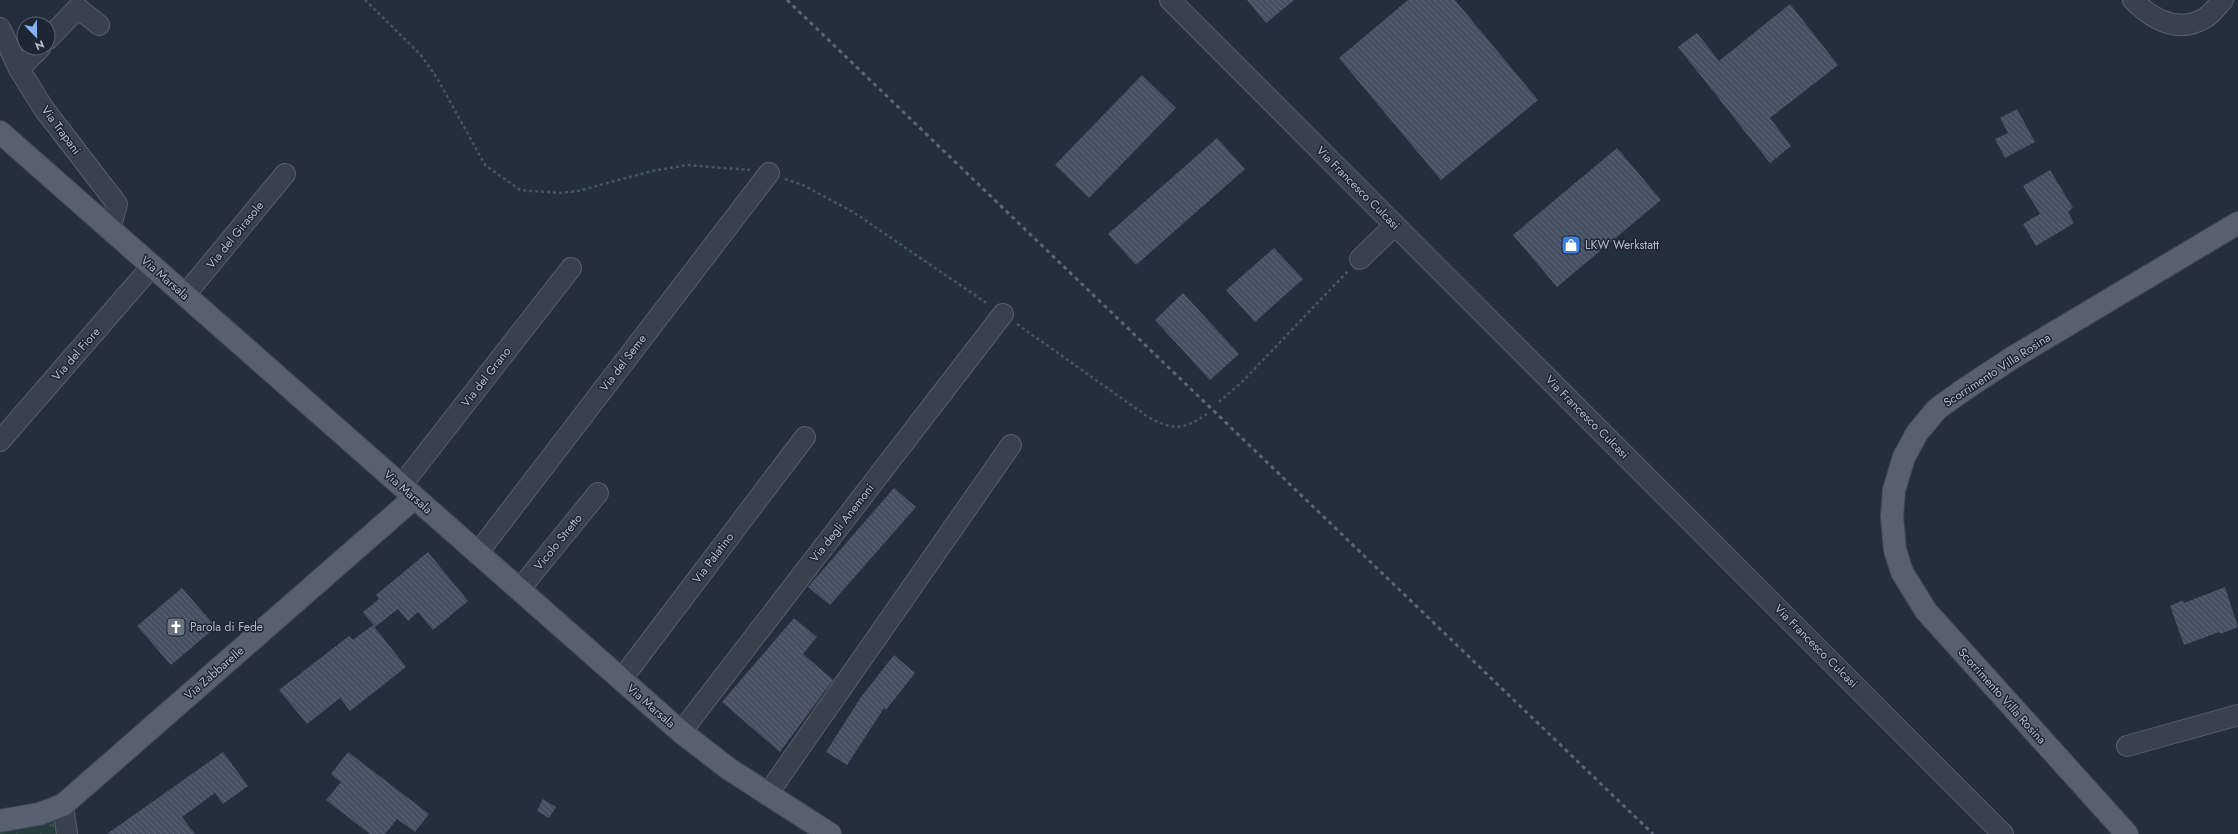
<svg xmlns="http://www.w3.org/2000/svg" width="2238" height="834" viewBox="0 0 2238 834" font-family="Jost,sans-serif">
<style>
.grass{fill:url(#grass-tufts)}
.building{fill:url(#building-back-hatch)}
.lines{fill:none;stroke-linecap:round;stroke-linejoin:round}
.minor-casing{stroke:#565f6c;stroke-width:22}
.major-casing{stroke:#414a57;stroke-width:24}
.path{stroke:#44595c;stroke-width:2.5;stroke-dasharray:3 3;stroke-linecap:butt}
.minor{stroke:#38414e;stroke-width:20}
.major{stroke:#56606e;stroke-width:22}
.rail{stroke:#5a6575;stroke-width:3;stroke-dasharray:4 4;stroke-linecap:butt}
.labels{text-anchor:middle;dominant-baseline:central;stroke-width:3;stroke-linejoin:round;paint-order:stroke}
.street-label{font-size:12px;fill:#b4bcc9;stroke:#1d2633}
.poi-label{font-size:12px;fill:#b4bcc9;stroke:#1d2633;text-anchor:start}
</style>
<defs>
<pattern id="grass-tufts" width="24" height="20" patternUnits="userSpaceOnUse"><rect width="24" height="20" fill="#263c3f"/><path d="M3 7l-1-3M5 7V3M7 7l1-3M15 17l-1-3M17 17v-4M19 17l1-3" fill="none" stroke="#435659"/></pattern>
<pattern id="building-back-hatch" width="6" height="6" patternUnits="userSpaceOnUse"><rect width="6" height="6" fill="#455162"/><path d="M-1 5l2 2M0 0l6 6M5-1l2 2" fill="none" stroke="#5d6877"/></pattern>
</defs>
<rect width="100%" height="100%" fill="#242f3e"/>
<path class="grass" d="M58,820L60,834H0V832L22,830Z"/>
<path class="building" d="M1247,0H1294L1266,23Z
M1408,0H1455L1538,100L1441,180L1339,58Z
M1790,4L1838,65L1770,118L1791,146L1770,163L1678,47L1697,33L1719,61Z
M1142,75L1176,108L1089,198L1055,165Z
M2017,109L2035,142L2005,158L1995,139L2008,133L2000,118Z
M1217,138L1245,169L1136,265L1108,234Z
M1617,148L1661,200L1557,287L1513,235Z
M2050,170L2073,208L2068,212L2074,223L2036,246L2023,224L2040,214L2023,186Z
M1274,248L1303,279L1255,322L1226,290Z
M1183,293L1239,354L1210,380L1155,320Z
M894,488L916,507L830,605L808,587Z
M428,552L468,601L433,630L418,612L408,621L398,609L375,627L363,612L379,599L376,595Z
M2225,587L2238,627L2220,634L2219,632L2184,645L2170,606L2183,600L2184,603Z
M182,588L216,627L171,665L137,626Z
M794,618L817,637L803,654L833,680L780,752L722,702Z
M373,625L406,667L350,711L340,698L307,724L279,690L349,636L353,640Z
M894,655L915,673L886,710L884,708L847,765L826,752L861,697Z
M223,752L248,786L223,804L215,793L182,817L195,834H107Z
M348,752L429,814L415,832L397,819L385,834H370L326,800L341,782L331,774Z
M543,799L556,807L549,818L537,811Z"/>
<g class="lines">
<g class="minor-casing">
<path id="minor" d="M1170,0L2003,834
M2133,0C2153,20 2178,34 2205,18C2212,14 2218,5 2223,0
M0,28L19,69L44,109L117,204L110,230
M48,39L78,8L99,25
M19,69L40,48
M1360,259L1395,225
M185,295L285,174
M0,441L152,266
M401,486L571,268
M477,554L769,173
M519,590L598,493
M621,680L805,437
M681,732L1003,314
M2127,746L2238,715
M767,795L1011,445
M63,805L67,834"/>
</g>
<g class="major-casing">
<path id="major" d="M0,132L681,732L729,769L830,834
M0,821L39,814L63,805L414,498
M2127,834L1926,611L1902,572L1895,550L1892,517L1894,490L1904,457L1917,433L1937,409L1965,389L2012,358L2238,223"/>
</g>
<path class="path" d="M365,0L421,55L437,78L485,165L520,190L560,193L578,191L652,171L687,165L750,170
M785,179L803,185L853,212L988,304
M1017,324L1148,417C1175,431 1182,430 1207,414
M1219,402L1243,381L1348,271"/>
<use href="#minor" class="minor"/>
<use href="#major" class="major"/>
<path class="rail" d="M787,0L1653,834"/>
</g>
<defs>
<g id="shop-square" transform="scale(1)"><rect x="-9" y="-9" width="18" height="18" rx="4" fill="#3f7fe0" stroke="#1d2633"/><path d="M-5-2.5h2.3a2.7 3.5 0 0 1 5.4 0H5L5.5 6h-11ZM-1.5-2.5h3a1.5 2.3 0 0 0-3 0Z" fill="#fff"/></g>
<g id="church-square" transform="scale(1)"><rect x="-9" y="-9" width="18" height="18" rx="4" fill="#6b7280" stroke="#1d2633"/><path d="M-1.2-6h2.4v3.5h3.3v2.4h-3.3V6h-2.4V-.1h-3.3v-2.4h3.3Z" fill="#fff"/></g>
</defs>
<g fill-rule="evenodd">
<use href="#shop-square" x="1571" y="245"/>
<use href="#church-square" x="176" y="627"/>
</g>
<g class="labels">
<g class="street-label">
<text transform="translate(61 130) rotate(53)">Via Trapani</text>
<text transform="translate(1358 188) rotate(45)">Via Francesco Culcasi</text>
<text transform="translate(235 235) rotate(-51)">Via del Girasole</text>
<text transform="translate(165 278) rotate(41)">Via Marsala</text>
<text transform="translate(76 354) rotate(-49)">Via del Fiore</text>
<text transform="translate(623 363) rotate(-53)">Via del Seme</text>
<text transform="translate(1997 370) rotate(-33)">Scorrimento Villa Rosina</text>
<text transform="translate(486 377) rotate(-52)">Via del Grano</text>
<text transform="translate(1587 417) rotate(45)">Via Francesco Culcasi</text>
<text transform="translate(408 492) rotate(41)">Via Marsala</text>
<text transform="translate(842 523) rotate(-52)">Via degli Anemoni</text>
<text transform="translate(558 542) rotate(-51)">Vicolo Stretto</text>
<text transform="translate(713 558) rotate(-53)">Via Palatino</text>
<text transform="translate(1816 646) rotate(45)">Via Francesco Culcasi</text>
<text transform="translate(214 673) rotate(-41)">Via Zabbarelle</text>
<text transform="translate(2002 696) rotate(48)">Scorrimento Villa Rosina</text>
<text transform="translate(651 706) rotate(41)">Via Marsala</text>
</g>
<g class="poi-label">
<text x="1585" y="245">LKW Werkstatt</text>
<text x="190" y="627">Parola di Fede</text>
</g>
</g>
<g transform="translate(36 36) rotate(158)"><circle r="19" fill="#1d2633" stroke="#59626f"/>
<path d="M0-3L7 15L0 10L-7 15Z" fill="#8ab4f8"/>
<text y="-6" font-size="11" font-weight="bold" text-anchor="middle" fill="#b4bcc9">N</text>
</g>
</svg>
